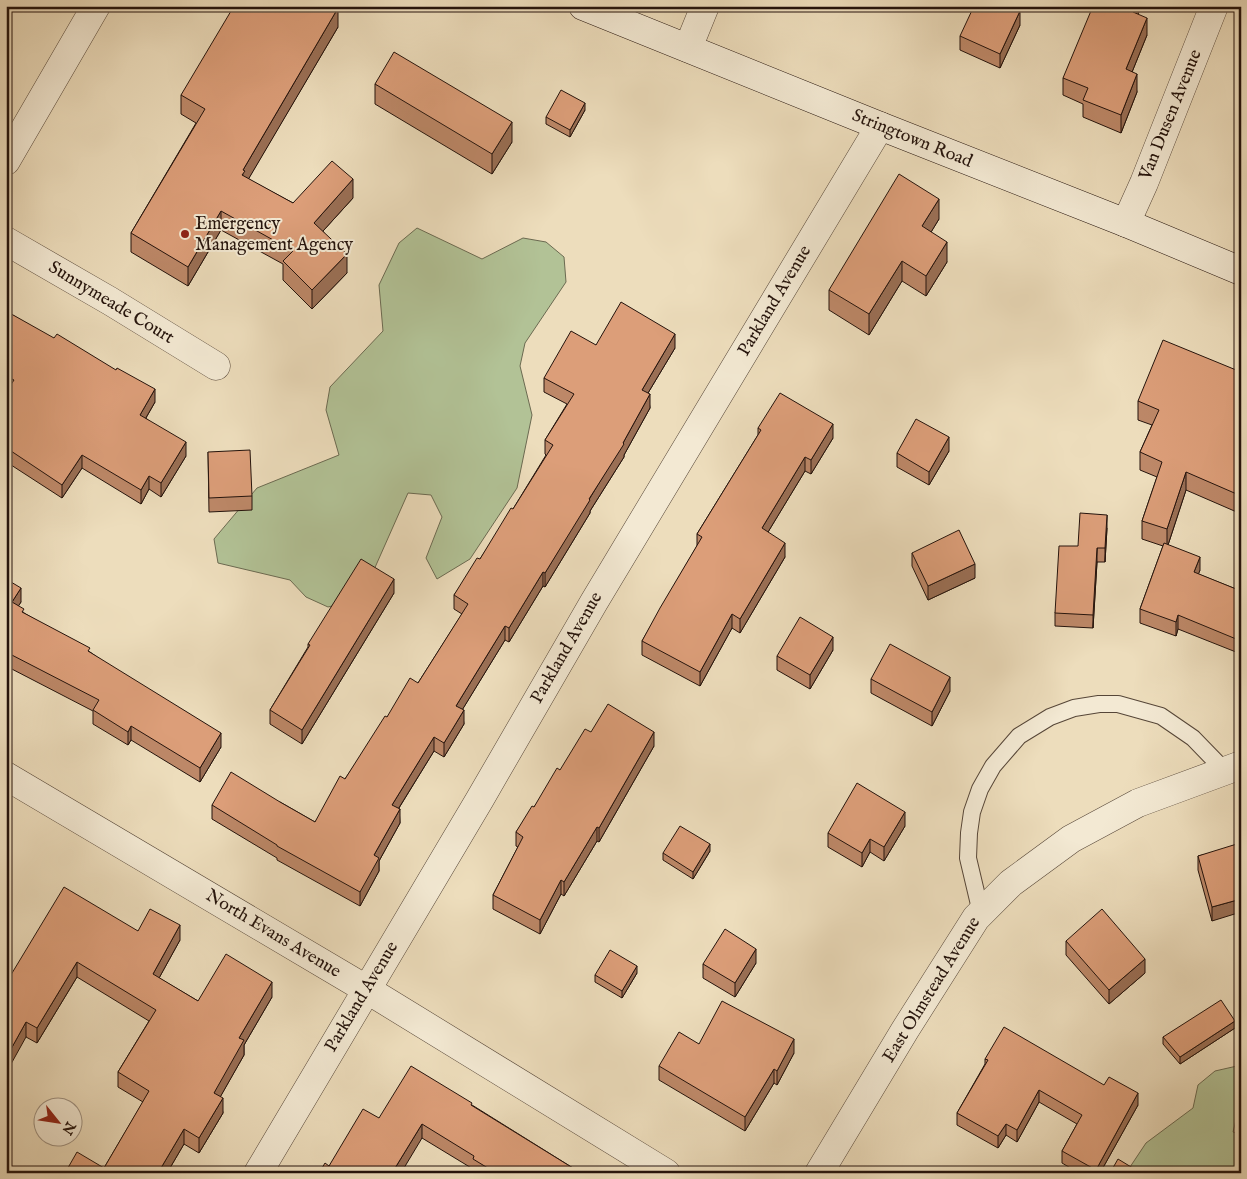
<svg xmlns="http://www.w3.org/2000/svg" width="1247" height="1179" viewBox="0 0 1247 1179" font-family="'IM FELL English',serif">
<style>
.green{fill:#b2c296;stroke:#6b6a51}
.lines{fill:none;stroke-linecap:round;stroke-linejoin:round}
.lane-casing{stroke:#564638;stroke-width:18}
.street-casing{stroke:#564638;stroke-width:29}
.secondary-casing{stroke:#24130c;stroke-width:29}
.lane{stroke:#f3e9d3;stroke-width:16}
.street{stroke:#f3e9d3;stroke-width:28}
.secondary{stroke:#f3e9d3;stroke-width:28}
.wall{fill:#bd8868;stroke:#24130c}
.shaded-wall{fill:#9a6f55;stroke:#24130c}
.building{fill:#dc9e79;stroke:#24130c}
.poi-dot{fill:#8f2418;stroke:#f3e9d3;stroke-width:2}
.labels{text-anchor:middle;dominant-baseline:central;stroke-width:4;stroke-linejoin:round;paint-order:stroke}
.street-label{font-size:18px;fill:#24130c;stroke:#f3e9d3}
.poi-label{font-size:18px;fill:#24130c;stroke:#f3e9d3;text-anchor:start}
</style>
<rect width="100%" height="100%" fill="#edddbc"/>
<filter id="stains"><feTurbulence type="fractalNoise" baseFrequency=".004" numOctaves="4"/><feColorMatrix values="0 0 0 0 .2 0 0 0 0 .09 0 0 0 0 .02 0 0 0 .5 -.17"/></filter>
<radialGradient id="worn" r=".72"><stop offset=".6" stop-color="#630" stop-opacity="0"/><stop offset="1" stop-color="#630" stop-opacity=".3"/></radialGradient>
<path class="green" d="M417,228L482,259L523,238L546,242L564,257L566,282L525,343L520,366L532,415L517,488L470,559L437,579L426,558L442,517L431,495L408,493L369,581L353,601L328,607L306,597L290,580L218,563L214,539L257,488L339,455L326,410L330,387L383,331L379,285L399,243Z
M1237,1066L1241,1069V1100L1233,1132L1241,1134V1173H1126L1146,1143L1193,1108L1198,1085L1215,1071Z"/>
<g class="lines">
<g class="lane-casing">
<path id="lane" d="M981,913L968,858L969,833L972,812L980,789L993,766L1019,736L1050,717L1074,708L1099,704H1118L1161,716L1193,738L1225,771"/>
</g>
<g class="street-casing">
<path id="street" d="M688,48L705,6
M6,161L96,6
M1126,223L1144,183L1214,6
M6,241L110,301L216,366
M6,776L366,989L666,1173
M258,1173L480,799L594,602L880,126
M819,1173L905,1030L976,918L1011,883L1071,839L1138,803L1241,765"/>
</g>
<g class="secondary-casing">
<path id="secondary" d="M583,6L880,126L1126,223L1241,271"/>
</g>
<use href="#lane" class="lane"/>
<use href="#street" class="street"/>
<use href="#secondary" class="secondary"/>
</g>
<path class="wall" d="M1020,25L1000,68L960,50V36Z
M338,27L248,179L293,203L353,198L323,231L347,273L312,309L283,280V264L221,230L188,286L131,252V233L196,123L181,114V95Z
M1147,35L1132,72L1137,92L1121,133L1083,117V104L1063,95V78Z
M375,84L512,142L492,174L375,104Z
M585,110L570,137L546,124V117Z
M939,219L931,232L947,262L926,296L902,281L869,335L829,310V290Z
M6,311L155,402L146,418L186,456L161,497L149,489L141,504L82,468L62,498L8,463L6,465V392L8,390L6,389Z
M596,345L675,348L648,393L650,408L624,455V457L590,511V513L545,587L543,586L509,642L505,640L462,710L464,724L444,757L434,751L399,808L400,823L379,861V871L360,906L277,860V858L212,819V805L280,802L315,822L345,779L387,717L418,683L462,614L454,609V595L480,559L513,509L546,455L545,454V440L567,404L544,392V378Z
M1241,372V516L1239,515V513L1186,490L1168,545L1200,570L1198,574L1241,591V654L1178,629L1176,636L1140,623V609L1163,546L1142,539V521L1157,477L1140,470V452L1152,425L1138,420V401Z
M758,428L833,438L811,474L805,471L768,532L785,557L740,633L732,628L700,686L642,655V641L697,546V534L758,435Z
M949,451L929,485L897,467V453Z
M208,452L252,496V510L209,512Z
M1107,528L1105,562H1097L1093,628L1055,626V613L1078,546Z
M912,553L975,578L928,600L912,566Z
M6,579L21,602L18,606L24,613L90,652L221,747L200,782L131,740L128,745L93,724V711L6,666Z
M394,593L302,744L270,724V710L308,647V644Z
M833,650L810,689L777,670V656Z
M871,679L950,691L932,726L871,693Z
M591,732L654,746L599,842L597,841L564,896L561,894L540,934L493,909V895L518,847L516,846V832L534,807Z
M905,826L884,861L870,852L862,867L828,847V833Z
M1241,846L1212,921L1198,870V856Z
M710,851L693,879L663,860V853Z
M138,931L180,940L159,978L198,1001L272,997L244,1045V1055L220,1097L223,1113L199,1153L184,1144L167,1173H65L104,1168L143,1102L118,1087V1072L149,1021L77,977L37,1043L26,1037L6,983Z
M1066,941L1145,973L1109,1004L1066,955Z
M756,963L735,997L703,978V964Z
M637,973L622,998L595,982V975Z
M1235,1028L1180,1064L1163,1044V1037Z
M699,1044L794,1053L777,1085L774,1083L745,1131L659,1080V1066Z
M985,1059L1138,1105L1100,1173H1079L1062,1163V1151L1077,1124L1039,1102L1017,1142L1006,1135L998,1148L957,1125V1113L985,1064Z
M472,1105L581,1173H474L473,1172V1169L422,1138L329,1166L379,1118Z"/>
<path class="shaded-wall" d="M1135,6H1141L1133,29V12Z
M338,8V27L245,185L242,194L243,170Z
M1020,11V25L1000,68V54Z
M1147,18V35L1126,87V69Z
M1137,74V92L1121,133V115Z
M585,103V110L570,137V130Z
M512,122V142L492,174V154Z
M353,179V198L314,241V223Z
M939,199V219L922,247V226Z
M221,211V230L188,286V267Z
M947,242V262L926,296V276Z
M347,254V273L312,309V290Z
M902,261V281L869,335V314Z
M675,334V348L642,403V390Z
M155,389V402L140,428V415Z
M650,394V408L624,455V457L590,511V513L545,587V573L623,443Z
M833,424V438L811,474V460Z
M949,437V451L929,485V472Z
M186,442V456L161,497V483Z
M8,449V463L6,465V451Z
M82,455V468L62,498V485Z
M805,457V471L762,542V528Z
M1186,472V490L1167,548V529Z
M149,476V489L141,504V490Z
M1107,515V528L1105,562V548Z
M785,543V557L740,633V619Z
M1097,548V562L1093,628V615Z
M1200,557V570L1194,586V572Z
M975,564V578L928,600V586Z
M543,572V586L509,642V628Z
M394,579V593L302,744V730Z
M21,588V602L12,616V602Z
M732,614V628L700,686V672Z
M1178,615V629L1176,636V622Z
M505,626V640L456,720V706Z
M833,637V650L810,689V675Z
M950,677V691L932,726V712Z
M464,710V724L444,757V743Z
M131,726V740L128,745V732Z
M654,732V746L599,842V828Z
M221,733V747L200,782V768Z
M434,737V751L392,819V805Z
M400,809V823L379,861V871L360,906V892L374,855Z
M905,812V826L884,861V847Z
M597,827V841L564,896V882Z
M870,839V852L862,867V853Z
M710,844V851L693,879V872Z
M561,880V894L540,934V920Z
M1241,899V912L1212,921V907Z
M180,925V940L153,989V974Z
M756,949V963L735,997V983Z
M1145,959V973L1109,1004V990Z
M77,962V977L37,1043V1028Z
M637,966V973L622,998V991Z
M272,982V997L244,1045V1055L214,1108V1093L239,1038Z
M1235,1021V1028L1180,1064V1057Z
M26,1022V1037L6,1073V1058Z
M794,1039V1053L777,1085V1071Z
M774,1069V1083L745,1131V1117Z
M1039,1090V1102L1017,1142V1130Z
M1138,1093V1105L1100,1173H1096V1170Z
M223,1098V1113L199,1153V1138Z
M422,1124V1138L401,1173H392Z
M1006,1124V1135L998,1148V1136Z
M184,1129V1144L167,1173H158Z"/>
<path class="building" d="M234,6H335L338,8L243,170L245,171L242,175L293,203L332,161L353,179L314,223L347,254L312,290L283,261L293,251L221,211L188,267L131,233L205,109L181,95Z
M974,6H1008L1020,11L1000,54L960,36Z
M1093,6H1135L1133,12L1147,18L1126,69L1137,74L1121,115L1083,100L1088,88L1063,78Z
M394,52L512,122L492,154L375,84Z
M561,90L585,103L570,130L546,117Z
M899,174L939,199L922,226L947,242L926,276L902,261L869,314L829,290Z
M621,302L675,334L642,390L650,394L623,443L624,444L589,499L590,500L545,573L543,572L509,628L505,626L456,706L464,710L444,743L434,737L392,805L400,809L374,855L379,858L360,892L277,846V845L212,805L231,772L280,802L315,822L340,776L345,779L385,716L387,717L410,678L418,683L468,604L454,595L477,558L480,559L511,508L513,509L553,445L545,440L574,394L544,378L571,331L596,345Z
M6,311L54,338L57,334L116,370L117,368L155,389L140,415L186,442L161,483L149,476L141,490L82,455L62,485L8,449L6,451V392L14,380L6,376Z
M1163,340L1241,372V497H1239V495L1186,472L1167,529L1142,521L1162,462L1140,452L1159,410L1138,401Z
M780,393L833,424L811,460L805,457L762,528L785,543L740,619L732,614L700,672L642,641L660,608L702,537L697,534L761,430L758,428Z
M916,419L949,437L929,472L897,453Z
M250,450L252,496L209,498L208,452Z
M1080,513L1107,515L1105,548H1097L1093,615L1055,613L1059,546H1078Z
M959,530L975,564L928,586L912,553Z
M1164,543L1200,557L1194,572L1241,591V641L1178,615L1176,622L1140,609Z
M361,559L394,579L302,730L270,710L310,645L308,644Z
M6,579L21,588L12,602L24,609L22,612L90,648L88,651L221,733L200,768L131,726L128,732L93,710L99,700L6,652Z
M800,617L833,637L810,675L777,656Z
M890,644L950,677L932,712L871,679Z
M608,704L654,732L599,828L597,827L564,882L561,880L540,920L493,895L523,837L516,832L532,806L534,807L557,768L560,770L585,729L591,732Z
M857,783L905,812L884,847L870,839L862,853L828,833Z
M680,826L710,844L693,872L663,853Z
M1240,843L1241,846V899L1212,907L1198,856Z
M64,887L138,931L150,909L180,925L153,974L198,1001L226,954L272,982L239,1038L244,1040L214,1093L223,1098L199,1138L184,1129L158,1173H65L77,1152L104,1168L149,1091L118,1072L156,1010L77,962L37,1028L26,1022L6,1058V983Z
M1102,909L1145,959L1109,990L1066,941Z
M725,929L756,949L735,983L703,964Z
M610,950L637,966L622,991L595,975Z
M1221,1000L1235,1021L1180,1057L1163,1037Z
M722,1001L794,1039L777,1071L774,1069L745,1117L659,1066L679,1032L699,1044Z
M1004,1027L1104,1085L1109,1077L1138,1093L1096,1170L1062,1151L1082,1115L1039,1090L1017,1130L1006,1124L998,1136L957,1113L988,1060L985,1059Z
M411,1066L472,1103L471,1105L581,1173H496L473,1159L474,1156L422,1124L392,1173H319L325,1163L329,1166L363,1109L379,1118Z
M1118,1159L1141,1173H1110Z"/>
<circle class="poi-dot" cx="185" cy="234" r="5"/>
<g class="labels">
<g class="street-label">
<text transform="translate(1171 115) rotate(-68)">Van Dusen Avenue</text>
<text transform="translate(912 139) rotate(22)">Stringtown Road</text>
<text transform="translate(775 301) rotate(-59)">Parkland Avenue</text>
<text transform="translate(111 303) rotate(31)">Sunnymeade Court</text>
<text transform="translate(567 648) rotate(-60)">Parkland Avenue</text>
<text transform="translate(273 934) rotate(31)">North Evans Avenue</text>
<text transform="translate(932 990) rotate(-58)">East Olmstead Avenue</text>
<text transform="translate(362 997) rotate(-59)">Parkland Avenue</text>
</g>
<g class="poi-label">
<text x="195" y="224">Emergency<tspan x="195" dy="21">Management Agency</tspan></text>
</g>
</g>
<rect width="1247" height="1179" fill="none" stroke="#edddbc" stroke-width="25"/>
<rect x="8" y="8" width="1232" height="1164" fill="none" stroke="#24130c" stroke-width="2.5"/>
<rect x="12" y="12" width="1222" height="1154" fill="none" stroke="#24130c"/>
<g transform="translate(58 1122) rotate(120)"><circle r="24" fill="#f3e9d3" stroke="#a09383"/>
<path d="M0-4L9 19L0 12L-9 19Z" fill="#8f2418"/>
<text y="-8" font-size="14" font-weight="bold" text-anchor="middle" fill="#24130c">N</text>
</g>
<rect width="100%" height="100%" filter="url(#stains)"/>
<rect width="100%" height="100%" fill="url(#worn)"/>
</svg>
